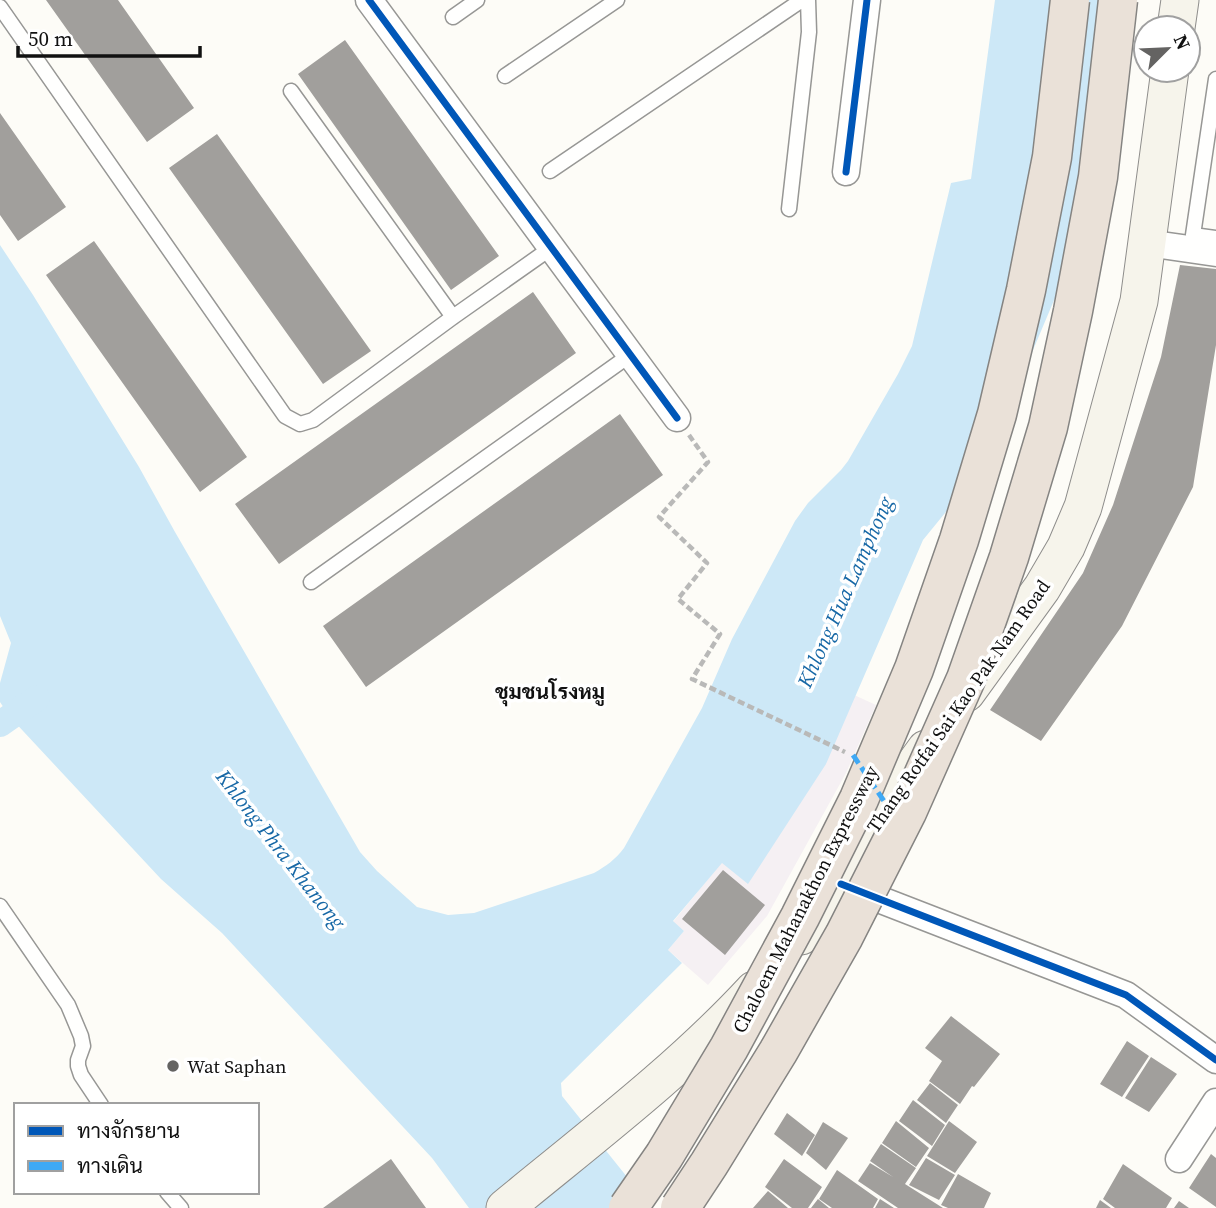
<svg xmlns="http://www.w3.org/2000/svg" width="1216" height="1208" viewBox="0 0 1216 1208" font-family="'Source Serif 4',Sarabun,serif">
<style>
.industrial{fill:#f5f0f3}
.water{fill:#cde8f7}
.lines{fill:none;stroke-linecap:round;stroke-linejoin:round}
.canal{stroke:#cde8f7;stroke-width:26}
.building{fill:#a19f9c}
.service-casing{stroke:#979795;stroke-width:17}
.minor-casing{stroke:#979795;stroke-width:29}
.secondary-casing{stroke:#8e8d8b;stroke-width:39}
.path{stroke:#b9b9b8;stroke-width:4.5;stroke-dasharray:7 3.5;stroke-linecap:butt}
.service{stroke:#fffffe;stroke-width:14}
.minor{stroke:#fffffe;stroke-width:26}
.secondary{stroke:#f6f4eb;stroke-width:37}
.motorway-bridge-casing{stroke:#858482;stroke-width:41;stroke-linecap:butt}
.motorway-bridge{stroke:#eae1d8;stroke-width:38}
.quiet{stroke:#3fa9f5;stroke-width:5;stroke-dasharray:10 5;stroke-linecap:butt}
.cycleway-casing{stroke:#fff;stroke-width:11}
.cycleway{stroke:#0057b8;stroke-width:7}
.poi-dot{fill:#646362;stroke:#fff;stroke-width:2.5}
.labels{text-anchor:middle;dominant-baseline:central;stroke-width:7;stroke-linejoin:round;paint-order:stroke}
.street-label{font-size:19px;fill:#111;stroke:#fff}
.poi-label{font-size:19px;fill:#111;stroke:#fff;text-anchor:start}
.water-label{font-size:21px;font-style:italic;fill:#1768a6;stroke:#fff}
.neighbourhood-label{font-size:21px;font-weight:bold;fill:#111;stroke:#fff}
</style>
<rect width="100%" height="100%" fill="#fdfcf7"/>
<path class="industrial" d="M732,639L876,705L846,773L767,916L708,985L668,950L684,931L673,922L722,862L748,883Z"/>
<path class="water" d="M995,0H1132L1100,191L985,464L923,540L826,764L748,884L722,863L673,921L684,931L668,950L682,963L561,1083L562,1096L652,1208H469L432,1158L222,933L161,879L10,717L0,702V683L11,643L0,616V245L33,295L139,467L175,532L360,852L377,871L417,907L448,915L474,913L594,873C606,866 615,860 624,848L702,708L732,639L795,521L808,503L841,470L848,461L898,374L912,346L951,183L971,179Z"/>
<g class="lines">
<path class="canal" d="M0,724L37,698"/>
</g>
<path class="building" d="M46,0H118L194,108L147,142Z
M345,40L499,256L451,290L298,74Z
M0,113L66,207L18,241L0,215Z
M217,134L371,351L323,384L169,168Z
M94,241L247,457L200,492L46,275Z
M1180,265L1216,269V345L1193,487L1122,626L1041,741L990,710L1083,573L1113,505L1161,357Z
M533,292L576,353L279,564L235,504Z
M620,414L663,475L366,687L323,626Z
M723,870L765,905L725,955L682,919Z
M951,1016L1000,1054L974,1087L972,1086L960,1104L929,1081L942,1061L925,1048Z
M1127,1041L1149,1056L1122,1097L1100,1084Z
M1151,1057L1177,1074L1149,1112L1125,1098Z
M930,1083L958,1105L946,1123L917,1100Z
M913,1100L945,1125L932,1146L899,1121Z
M787,1113L815,1135L802,1156L774,1134Z
M896,1121L929,1148L916,1167L882,1143Z
M949,1121L977,1142L955,1173L927,1156Z
M823,1122L848,1138L826,1170L806,1153Z
M881,1144L916,1168L905,1184L943,1208H898L858,1181L870,1163L893,1177L870,1161Z
M1211,1154L1216,1158V1207L1189,1188Z
M926,1158L955,1175L939,1200L909,1185Z
M391,1159L426,1208H323Z
M784,1159L822,1187L808,1208H792L765,1187Z
M1123,1164L1172,1198L1166,1208H1115L1103,1199Z
M837,1170L878,1199L873,1208H832L819,1199Z
M958,1174L991,1193L984,1208H948L941,1205Z
M768,1191L788,1208H753Z
M818,1199L829,1208H811Z
M880,1199L894,1208H875Z
M1100,1200L1111,1208H1096Z
M1179,1201L1189,1208H1174Z"/>
<g class="lines">
<g class="service-casing">
<path id="service" d="M0,7L285,416L300,424L313,420L453,317L551,248
M453,17L477,0
M505,76L617,0
M1216,79L1193,235L1216,238
M291,91L453,317
M550,171L802,0
M789,209L809,32L808,0
M311,582L630,355
M0,906L68,1005L81,1036L83,1046L78,1060V1066L81,1075L101,1105
M167,1192L181,1208"/>
</g>
<g class="minor-casing">
<path id="minor" d="M369,0L677,418
M846,172L867,0
M1147,243L1216,253
M850,888L1126,995L1216,1060
M1179,1159L1216,1102"/>
</g>
<g class="secondary-casing">
<path id="secondary" d="M1176,28L1180,0
M966,693L1042,588L1066,547L1083,507L1139,301L1170,70
M801,936L841,884L886,804L926,749
M505,1208C590,1138 679,1071 754,990"/>
</g>
<path class="path" d="M689,435L708,462L659,517L707,563L678,599L720,634L692,679L845,752"/>
<use href="#service" class="service"/>
<use href="#minor" class="minor"/>
<use href="#secondary" class="secondary"/>
<g class="motorway-bridge-casing">
<path id="motorway-bridge" d="M628,1208L664,1156L729,1048L800,917L859,799L914,669L959,540L997,414L1026,290L1052,157L1070,0
M680,1208L709,1164L778,1052L844,936L907,812L966,679L1009,557L1048,427L1073,311L1098,177L1118,0"/>
</g>
<use href="#motorway-bridge" class="motorway-bridge"/>
<path class="quiet" d="M853,755L886,804"/>
<g class="cycleway-casing">
<path id="cycleway" d="M369,0L677,418
M846,172L867,0
M841,884L1126,995L1216,1060"/>
</g>
<use href="#cycleway" class="cycleway"/>
</g>
<circle class="poi-dot" cx="173" cy="1066" r="7"/>
<g class="labels">
<g class="street-label">
<text transform="translate(958 706) rotate(-55)">Thang Rotfai Sai Kao Pak Nam Road</text>
<text transform="translate(805 899) rotate(-63)">Chaloem Mahanakhon Expressway</text>
</g>
<g class="poi-label">
<text x="187" y="1066">Wat Saphan</text>
</g>
<g class="water-label">
<text transform="translate(845 592) rotate(-66)">Khlong Hua Lamphong</text>
<text transform="translate(281 849) rotate(52)">Khlong Phra Khanong</text>
</g>
<g class="neighbourhood-label">
<text x="550" y="691">ชุมชนโรงหมู</text>
</g>
</g>
<rect x="14" y="1103" width="245" height="91" fill="#ffffff" stroke="#a0a0a0" stroke-width="2"/>
<rect x="28" y="1126" width="35" height="10" fill="#0057b8" stroke="#a0a0a0" stroke-width="2"/>
<text x="77" y="1138" font-size="21" fill="#111111">ทางจักรยาน</text>
<rect x="28" y="1161" width="35" height="10" fill="#3fa9f5" stroke="#a0a0a0" stroke-width="2"/>
<text x="77" y="1173" font-size="21" fill="#111111">ทางเดิน</text>
<g transform="translate(1167 49) rotate(66)"><circle r="33" fill="#ffffff" stroke="#a0a0a0" stroke-width="2"/>
<path d="M0-5L12 26L0 18L-12 26Z" fill="#646362"/>
<text y="-10" font-size="19" font-weight="bold" text-anchor="middle" fill="#111111">N</text>
</g>
<path d="M18 46v10h182v-10" fill="none" stroke="#111111" stroke-width="3.5"/>
<text x="28" y="46" font-size="21" fill="#111111" stroke="#ffffff" stroke-width="5" paint-order="stroke">50 m</text>
</svg>
